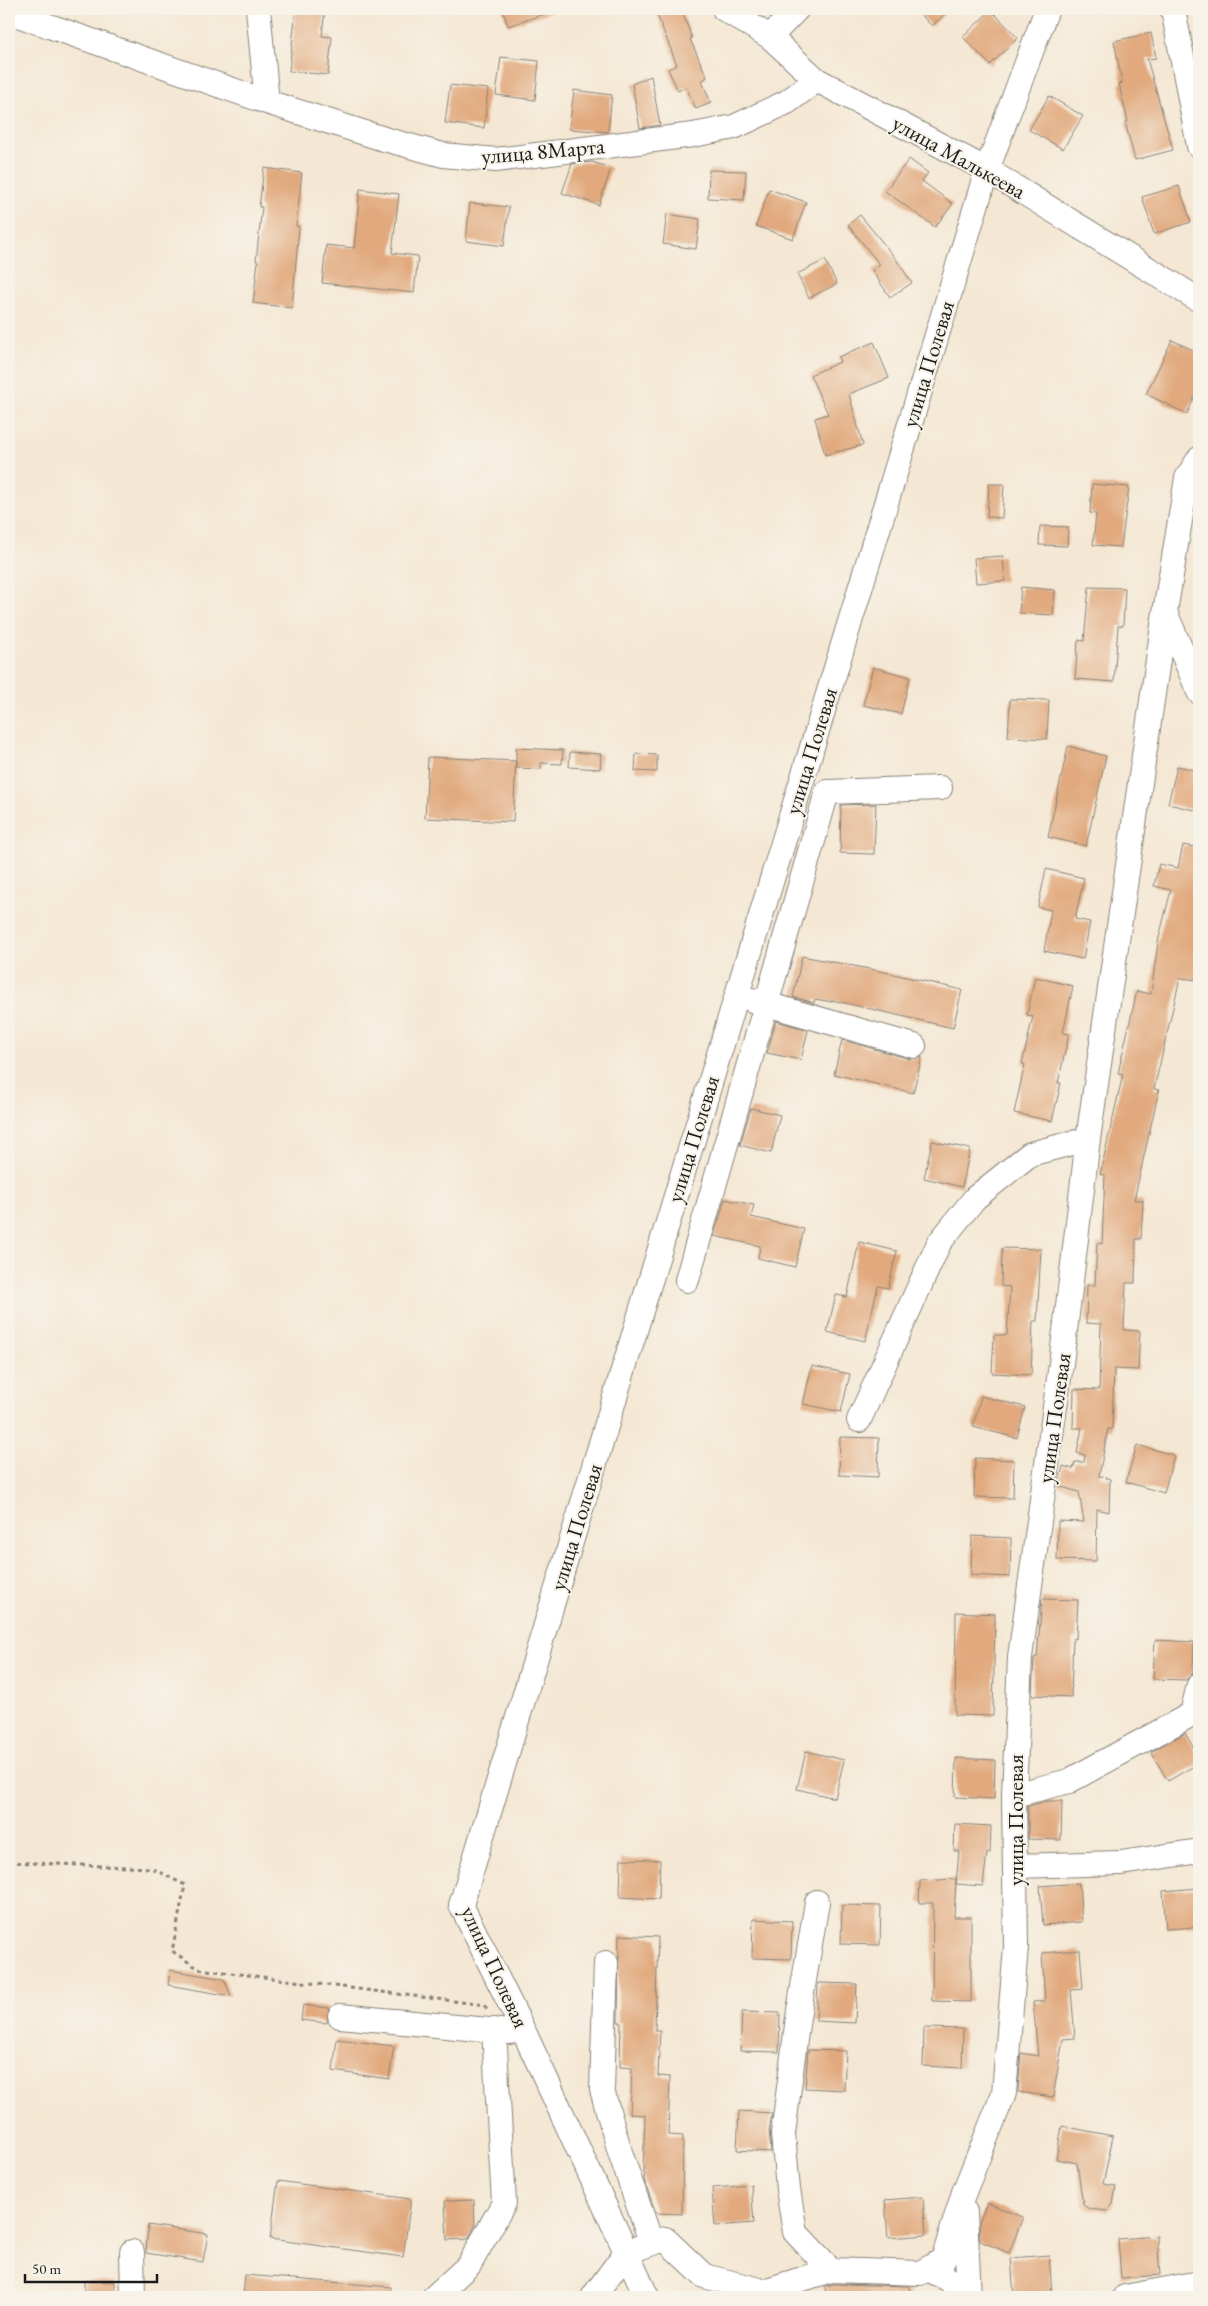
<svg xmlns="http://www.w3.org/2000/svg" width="1208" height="2306" viewBox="0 0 1208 2306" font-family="'EB Garamond',serif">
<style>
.building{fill:#e1a97d}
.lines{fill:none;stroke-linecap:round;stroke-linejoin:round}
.minor-casing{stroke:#888278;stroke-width:26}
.path{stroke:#888278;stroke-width:3;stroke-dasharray:4 4;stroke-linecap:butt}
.minor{stroke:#fff;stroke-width:24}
.labels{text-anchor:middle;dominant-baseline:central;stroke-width:4;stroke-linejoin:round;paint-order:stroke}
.street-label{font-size:22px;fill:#1c1c1c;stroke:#f7f3e8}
</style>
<rect width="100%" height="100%" fill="#f7f3e8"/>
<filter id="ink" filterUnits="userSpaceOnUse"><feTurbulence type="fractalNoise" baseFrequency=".02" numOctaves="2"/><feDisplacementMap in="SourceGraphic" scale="10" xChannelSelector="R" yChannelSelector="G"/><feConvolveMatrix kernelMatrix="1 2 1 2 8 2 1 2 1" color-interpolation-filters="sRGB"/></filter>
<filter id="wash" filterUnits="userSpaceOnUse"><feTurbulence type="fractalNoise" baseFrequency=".0096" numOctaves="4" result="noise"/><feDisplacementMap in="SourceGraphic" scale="20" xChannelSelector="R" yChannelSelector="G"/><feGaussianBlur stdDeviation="1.12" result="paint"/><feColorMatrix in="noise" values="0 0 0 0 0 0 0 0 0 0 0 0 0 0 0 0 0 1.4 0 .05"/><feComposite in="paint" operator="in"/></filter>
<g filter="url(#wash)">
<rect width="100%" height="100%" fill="#f4e7d3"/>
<g id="blocks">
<path class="building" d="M296,9H325L322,36L332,37L328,75L289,71Z
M502,9H550L551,12L508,26Z
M664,9H681L692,38L690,39L707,77L702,81L711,103L696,109L686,87L678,91L668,69L677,65L656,12Z
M915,9H950L932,26Z
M991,10L1018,38L990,65L963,37Z
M1151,33L1156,58L1147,59L1173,150L1135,160L1125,122H1128L1119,84L1122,83L1114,41Z
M501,57L539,61L535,100L496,95Z
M651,76L660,125L640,128L632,84Z
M450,85L488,89L484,128L445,123Z
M574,90L612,95L608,132L569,129Z
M1049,96L1083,116L1063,149L1029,130Z
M909,159L928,173L922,181L953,204L935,227L885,191Z
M592,162L611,168L599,205L562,193L572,164Z
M264,168L302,173L296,226L299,227L292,308L253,303L258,261H256L262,207H259Z
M709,170L746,171L744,200L708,198Z
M1179,186L1191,222L1154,234L1142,197Z
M360,189L399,194L392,253L418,256L414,293L322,283L326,245L354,248Z
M769,189L806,202L793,239L756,226Z
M470,203L509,207L504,246L466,241Z
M667,214L700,219L696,249L663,244Z
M860,215L896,259L912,283L890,297L872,271L880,265L848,225Z
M825,260L837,284L809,298L797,274Z
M1172,340L1199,353V387L1187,414L1146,394Z
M874,342L889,378L849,394L863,445L825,455L815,418L828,414L810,375L840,362L838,357Z
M989,484H1004L1002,518L987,517Z
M1092,484L1129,487L1121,547L1093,545L1096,514L1090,513Z
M1040,526L1068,527L1067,546L1039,545Z
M1003,556L1005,581L976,583L974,558Z
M1021,587L1055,590L1053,615L1019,613Z
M1089,587L1125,588L1123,626H1118L1114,682L1075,679L1078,640L1084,641Z
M873,667L910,677L901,714L863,705Z
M1010,699L1049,700L1047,739L1008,737Z
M1068,746L1106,756L1086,846L1048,837Z
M516,748L563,750L562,764L541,763V769L516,768Z
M570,752L601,754L600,769L569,767Z
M636,754L657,755V772L635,771Z
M428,757L516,761L513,822L425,818Z
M1177,766L1199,771V811L1168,804Z
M876,804L874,854L840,853L841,805Z
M1183,845L1199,848V938L1196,952H1199V980L1180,978L1154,1089L1159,1090L1134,1200H1143L1141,1239H1136L1135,1283H1126L1124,1330L1140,1331L1138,1370L1114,1369L1112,1429H1108L1099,1476L1110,1479L1109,1512L1097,1509L1096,1561L1057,1560L1058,1521L1084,1522L1079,1492L1058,1486L1063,1466L1073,1469L1075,1462H1084L1085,1455L1077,1453L1082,1428H1073L1074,1389L1099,1390L1101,1324L1086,1323L1087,1285H1095L1097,1243L1102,1244L1105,1175L1100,1174L1123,1074L1118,1073L1137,991L1151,994L1158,942L1171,890L1154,886L1159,864L1178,868Z
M1046,869L1084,878L1075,919L1090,922L1083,959L1044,951L1051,910L1038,907Z
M802,956L885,972L962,990L953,1028L832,1000V1002L815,999L814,1003L793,997Z
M1035,977L1073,986L1063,1033L1069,1034L1058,1083H1061L1052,1121L1014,1113L1025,1064H1022L1033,1016L1027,1015Z
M776,1021L808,1030L801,1060L767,1053Z
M842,1040L910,1059L922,1057L913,1093L834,1074Z
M751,1108L780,1115L771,1153L740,1145Z
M932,1141L970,1149L962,1187L924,1178Z
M725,1199L754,1205L751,1217L804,1229L795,1267L758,1258L760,1246L714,1236Z
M859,1242L897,1251L888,1288L878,1286L865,1341L827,1332L836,1295L847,1297Z
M1002,1248L1041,1249L1037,1321H1033L1031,1375L992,1373L994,1335H1007L1010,1287L1001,1286Z
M812,1366L850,1374L841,1412L803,1404Z
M981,1396L1025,1407L1017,1438L973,1427Z
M840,1437L879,1438L878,1477L839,1475Z
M1137,1445L1174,1455L1164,1493L1126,1482Z
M975,1458L1014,1460L1013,1498L974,1497Z
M972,1536L1011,1538L1010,1577L971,1575Z
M1042,1599L1078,1600L1076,1639L1073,1638L1071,1697L1032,1695L1034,1658L1037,1657Z
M956,1612L995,1614L993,1716L955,1715Z
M1155,1640L1194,1642L1193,1673L1186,1680L1153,1679Z
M1185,1733L1199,1757V1763L1168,1781L1151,1752Z
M806,1751L844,1760L835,1798L797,1789Z
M956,1758L995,1760L994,1799L955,1797Z
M1047,1801H1062L1061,1840L1028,1839V1806Z
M955,1824L991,1826L990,1853H987L983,1886L956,1884L959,1851H954Z
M621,1859L660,1860L659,1899L620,1897Z
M956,1879L954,1917H971V2002L932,2001L933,1903H919L920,1881Z
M1079,1883L1082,1922L1043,1925L1040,1886Z
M1199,1888V1927L1166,1929L1163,1891Z
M842,1905L881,1906L880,1945L841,1944Z
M753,1919L792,1921L791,1959L752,1958Z
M619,1935L658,1937L655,2030H660L658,2076L670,2077L668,2135L683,2136L682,2214L656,2213L644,2180L645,2173H643L645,2115L630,2114L632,2068L620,2067L621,2022H618Z
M1080,1950L1083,1989L1071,1990L1075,2038L1063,2039L1053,2097L1018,2092L1021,2053L1038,2056L1033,2002L1045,2001L1042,1953Z
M170,1970L224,1979L231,1996L168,1985Z
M818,1983L857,1984L855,2023L816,2021Z
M303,2005L329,2008L327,2023L301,2020Z
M742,2012L780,2013L779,2052L740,2051Z
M924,2028L963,2029L962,2068L923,2066Z
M337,2039L394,2046L389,2079L333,2071Z
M808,2050L846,2051L844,2090L805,2088Z
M739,2111L772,2113L769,2132L771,2152L737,2150Z
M1062,2126L1113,2136L1103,2184L1116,2186L1113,2204L1107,2211L1089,2209L1083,2205L1077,2163L1056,2159Z
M278,2181L411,2199L403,2257L270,2239Z
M751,2185L754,2223L715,2226L712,2188Z
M923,2197L926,2235L888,2238L885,2200Z
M474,2200L475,2226L468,2239L447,2240L445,2201Z
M987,2203L1023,2217L1009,2253L980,2241L979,2223Z
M148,2225L208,2234L203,2262L146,2253Z
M1157,2236L1160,2275L1121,2278L1118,2239Z
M1049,2255L1052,2293L1014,2296L1011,2258Z
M245,2275L391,2287L390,2297H243Z
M84,2281L115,2282V2297H84Z
M833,2284L909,2286L910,2297H826L825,2286Z"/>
</g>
</g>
<g filter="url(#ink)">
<use href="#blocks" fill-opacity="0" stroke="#888278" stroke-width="1"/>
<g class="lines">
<g class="minor-casing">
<path id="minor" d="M258,9L267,102L384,139L443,155L496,160L693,135L734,127L787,102L817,80
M724,9L770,37L817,80L987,170L1199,300
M1173,9L1199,146
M9,12L267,102
M770,37L797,9
M1165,612L1199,692
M752,1000L914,1046
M687,1280L827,792L940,788
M859,1420L939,1243L975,1198L1030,1154L1088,1139
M1014,1795L1069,1781L1192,1714L1199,1685
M1015,1866L1121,1863L1199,1851
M817,1902L798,2017L783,2134L788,2189L795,2232L831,2270
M606,1963L602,2090L620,2152L651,2242
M340,2016L510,2032
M965,2212L969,2297
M132,2252L133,2297
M928,2269L948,2279L966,2297
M434,2297L469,2265L504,2203L494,2030
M593,2297L626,2252L665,2239L704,2276L764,2291L831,2270L920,2273L943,2260L964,2192L1004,2093L1016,1947L1014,1795L1020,1657L1061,1364L1088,1139L1165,612L1187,478L1199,459
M647,2297L525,2034L461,1905L987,170L1047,9
M1125,2297L1199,2283"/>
</g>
<path class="path" d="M9,1862L151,1868L185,1885L172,1951L199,1969L485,2005L487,2010"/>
<use href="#minor" class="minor"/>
</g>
</g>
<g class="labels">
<g class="street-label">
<text transform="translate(543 151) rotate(-5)">улица 8Марта</text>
<text transform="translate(959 157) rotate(29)">улица Малькеева</text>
<text transform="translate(928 364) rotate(-73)">улица Полевая</text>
<text transform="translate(811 751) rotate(-73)">улица Полевая</text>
<text transform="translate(693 1139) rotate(-73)">улица Полевая</text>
<text transform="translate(1054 1418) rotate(-82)">улица Полевая</text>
<text transform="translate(576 1527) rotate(-73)">улица Полевая</text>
<text transform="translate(1015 1820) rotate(-90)">улица Полевая</text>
<text transform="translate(495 1967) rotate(65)">улица Полевая</text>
</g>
</g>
<rect width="1208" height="2306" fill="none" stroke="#f7f3e8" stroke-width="30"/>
<path d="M25 2274v8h132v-8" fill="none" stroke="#1c1c1c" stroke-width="2.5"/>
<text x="32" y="2274" font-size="15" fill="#1c1c1c" stroke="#f7f3e8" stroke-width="4" paint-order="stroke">50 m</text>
</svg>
